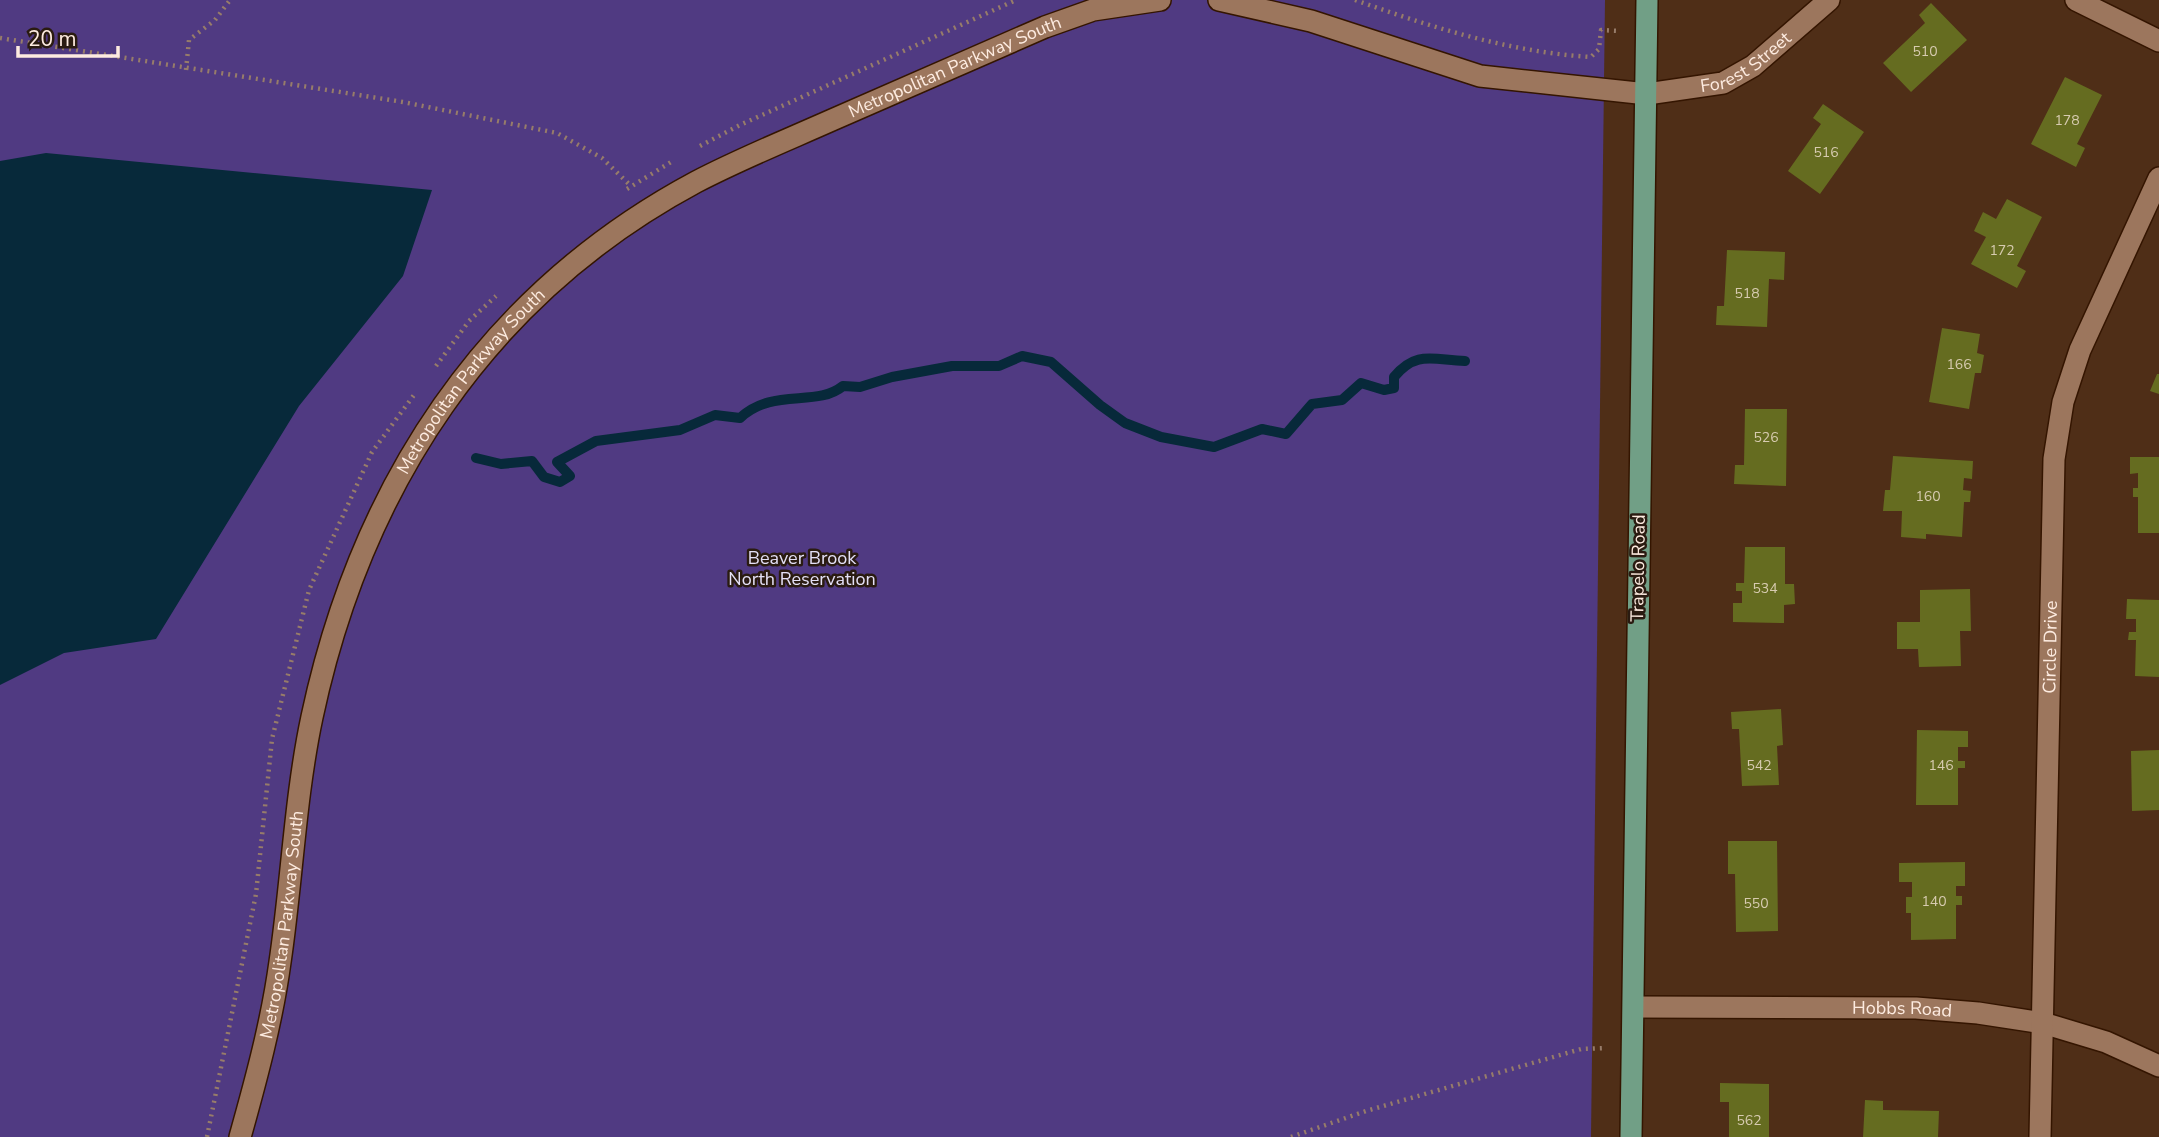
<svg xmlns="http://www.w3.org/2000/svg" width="2159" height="1137" viewBox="0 0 2159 1137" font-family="'Nunito Sans',sans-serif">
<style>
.green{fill:#503a82}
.water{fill:#07293a}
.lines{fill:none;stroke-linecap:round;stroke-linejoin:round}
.stream{stroke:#07293a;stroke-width:10}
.building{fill:#656c20}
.minor-casing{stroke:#341500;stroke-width:24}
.major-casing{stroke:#341500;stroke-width:24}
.path{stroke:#977c6a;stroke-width:4.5;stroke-dasharray:2 5;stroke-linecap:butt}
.minor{stroke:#9c765d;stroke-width:21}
.major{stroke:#719f86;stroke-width:21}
.labels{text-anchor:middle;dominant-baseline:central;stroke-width:5;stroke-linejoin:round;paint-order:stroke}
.number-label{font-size:14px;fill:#d7cbb0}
.street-label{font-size:18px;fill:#fdebe0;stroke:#2a1b11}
.park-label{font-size:18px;fill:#e4e0f7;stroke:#2a1b11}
</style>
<rect width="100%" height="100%" fill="#4f2e17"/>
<path class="green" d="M0,0H1605L1591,1137H0Z"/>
<path class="water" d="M46,153L432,190L403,276L299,406L156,639L64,653L0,685V161Z"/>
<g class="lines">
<path class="stream" d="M476,458L501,464L532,461L544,477L560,482L570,476L557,462L596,441L680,430L715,415L740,418C773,387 816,408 843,386L860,387L892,377L952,366H999L1022,356L1051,362L1100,405L1125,423L1161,437L1214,447L1262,429L1286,434L1312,404L1342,400L1361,383L1384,390L1394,388V377C1416,350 1433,360 1465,361"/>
</g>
<path class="building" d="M1931,3L1967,40L1911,92L1883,63L1925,23L1919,15Z
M2065,77L2102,95L2077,144L2085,148L2076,167L2031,144Z
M1823,104L1864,132L1820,194L1788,171L1821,124L1813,118Z
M2007,199L2042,217L2017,266L2026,271L2017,288L1971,264L1986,237L1974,231L1983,212L1996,219Z
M1727,250L1785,252L1784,280L1769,279L1767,327L1716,325L1717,306H1724Z
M1942,328L1980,334L1977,353L1984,355L1981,373H1975L1969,409L1929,402Z
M2157,374H2159V394L2150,391Z
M1745,409H1787L1786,486L1734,484L1735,465H1744Z
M1893,456L1973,461L1972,479L1964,478L1963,490L1971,491L1970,502H1964L1962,537L1926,534V539L1901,537L1902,511H1883L1885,490H1890Z
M2130,457H2159V533H2138V497H2133V488H2138V473L2130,474Z
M1745,547H1785V584H1794L1795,604L1784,605V623L1733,622V603H1742V591H1736V583H1744Z
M1970,589L1971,631H1960L1961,666L1919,667L1918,649H1897V622H1920V590Z
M2127,599L2159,600V677L2135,676L2136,640H2128L2129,632H2136V619H2126Z
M1781,709L1783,745L1777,746L1779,785L1742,786L1739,729H1732L1731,712Z
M1917,730L1968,731V747H1958V761H1965V768H1958V805H1916Z
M2159,750V810L2132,811L2131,751Z
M1728,841H1777L1778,931L1736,932L1735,874H1728Z
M1965,862V886H1956V896H1962V905H1956V939L1911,940V913H1906V897H1912V882H1899V863Z
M1720,1083L1769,1084V1137H1729V1102H1720Z
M1865,1100L1883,1101V1110L1939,1111L1938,1137H1863Z"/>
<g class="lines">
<g class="minor-casing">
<g id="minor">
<path id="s1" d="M1219,0L1311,21L1480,76L1647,94L1723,83L1753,66L1829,0"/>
<path d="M2076,0L2159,41"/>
<path id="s2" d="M1634,1007L1916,1008L1978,1013L2043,1023L2106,1042L2159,1066"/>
<path id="s3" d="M240,1137C256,1080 272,1021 280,962C292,881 295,797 312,717C361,487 485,295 696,182C740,159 787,140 832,120C903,89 974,58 1045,27L1093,10L1160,0"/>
<path id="s4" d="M2040,1137L2054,459L2063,402L2080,350L2159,178"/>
</g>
</g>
<g class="major-casing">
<path id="major" d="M1631,1137L1647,0"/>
</g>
<path class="path" d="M1355,0C1431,27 1509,52 1591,57L1599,49L1601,30L1620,31
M0,38L403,102L557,133L602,158L631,186
M186,70L189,40L215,20L230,0
M700,146L740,125L1016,0
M627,189L671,162
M436,366L469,321L496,296
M207,1137L256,894L272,739L309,590L372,452L414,395
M1291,1137L1366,1111L1581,1049L1606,1048"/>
<use href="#minor" class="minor"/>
<use href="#major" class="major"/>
</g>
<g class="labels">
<g class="number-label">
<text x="1925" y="51">510</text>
<text x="2067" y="120">178</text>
<text x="1826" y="152">516</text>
<text x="2002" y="250">172</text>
<text x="1747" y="293">518</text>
<text x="1959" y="364">166</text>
<text x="1766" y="437">526</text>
<text x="1928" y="496">160</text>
<text x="1765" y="588">534</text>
<text x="1759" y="765">542</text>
<text x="1941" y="765">146</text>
<text x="1934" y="901">140</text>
<text x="1756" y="903">550</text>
<text x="1749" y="1120">562</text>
</g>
<g class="street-label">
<text stroke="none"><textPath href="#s1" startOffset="546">Forest Street</textPath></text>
<text stroke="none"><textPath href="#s3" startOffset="1391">Metropolitan Parkway South</textPath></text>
<text stroke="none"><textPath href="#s3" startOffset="803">Metropolitan Parkway South</textPath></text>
<text transform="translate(1638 568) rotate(-89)">Trapelo Road</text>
<text stroke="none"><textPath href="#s4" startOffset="490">Circle Drive</textPath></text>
<text stroke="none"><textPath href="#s3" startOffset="217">Metropolitan Parkway South</textPath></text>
<text stroke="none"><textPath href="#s2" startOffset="268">Hobbs Road</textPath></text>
</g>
<g class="park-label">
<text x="802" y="558">Beaver Brook<tspan x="802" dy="21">North Reservation</tspan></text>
</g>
</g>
<path d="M18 46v10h100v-10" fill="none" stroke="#fdebe0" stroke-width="3.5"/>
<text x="28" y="46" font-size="21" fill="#fdebe0" stroke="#2a1b11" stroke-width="5" paint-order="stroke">20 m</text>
</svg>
